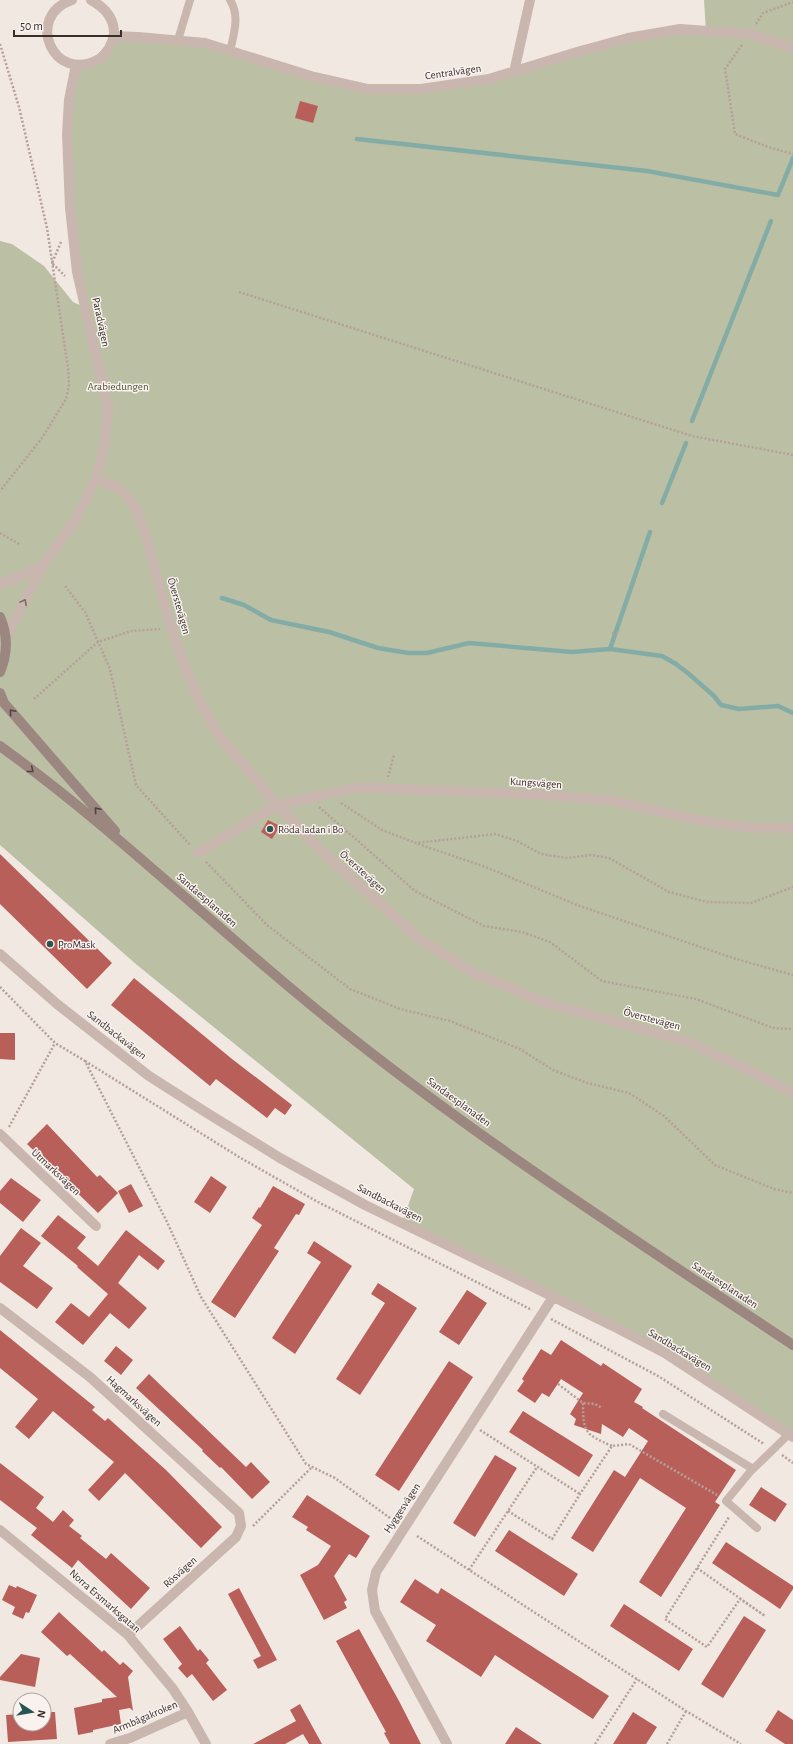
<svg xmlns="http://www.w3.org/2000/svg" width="793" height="1744" viewBox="0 0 793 1744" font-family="'Alegreya Sans',sans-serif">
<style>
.green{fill:#bbbfa3}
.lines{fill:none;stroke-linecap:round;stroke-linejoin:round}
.stream{stroke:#84aca6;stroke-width:4.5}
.building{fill:#b95f59}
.path{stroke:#b4a099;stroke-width:2.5;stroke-dasharray:2 2;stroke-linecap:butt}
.lane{stroke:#c9b6af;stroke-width:8}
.street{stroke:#c9b6af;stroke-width:10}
.secondary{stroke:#9c8680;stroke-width:10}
.oneway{stroke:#796b67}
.oneway2{stroke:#514441}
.poi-dot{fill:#265651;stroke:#f9f2ef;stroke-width:1.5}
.labels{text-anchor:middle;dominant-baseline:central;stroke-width:3;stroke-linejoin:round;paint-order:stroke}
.street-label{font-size:11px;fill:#382e2c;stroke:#f9f2ef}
.park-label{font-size:11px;fill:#4e5433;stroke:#f9f2ef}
.poi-label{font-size:11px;fill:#382e2c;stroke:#f9f2ef;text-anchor:start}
</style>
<rect width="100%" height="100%" fill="#f1e8e2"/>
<path class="green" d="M704,0H793V1437L665,1353L402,1223L414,1189L137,965L0,845V241L12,244L44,266L73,302L84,307L67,134L76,65L89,64L114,36L205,43L367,89L489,79L628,38L706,31Z"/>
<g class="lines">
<path class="stream" d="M357,139L647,171L778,195L793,158
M692,421L771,221
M662,503L686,443
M222,598L244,605L271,620L329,632L378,648L408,653H427L469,643L572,652L610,649L662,656L676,664L689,674L714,696L721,705L739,709L778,706L793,713
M610,649L650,532"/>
</g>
<path class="building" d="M300,101L318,106L313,123L295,118Z
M268,820L280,826L272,839L261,832Z
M0,854L112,963L87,989L0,904Z
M134,978L232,1059L292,1105L285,1115L275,1108L267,1118L216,1079L210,1086L111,1005Z
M0,1033H15V1060L0,1059Z
M47,1124L97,1177L100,1175L118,1193L98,1213L27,1144Z
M211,1176L227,1187L210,1213L194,1202Z
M11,1178L41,1200L23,1222L0,1203V1191Z
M131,1184L143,1206L129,1213L118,1191Z
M273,1186L305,1204L299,1215L296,1214L274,1248L279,1251L235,1318L211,1302L262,1225L252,1218L259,1207L260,1208Z
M58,1215L86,1237L77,1248L98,1266L126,1230L165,1261L158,1270L139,1255L118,1283L147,1308L129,1329L110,1313L83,1345L55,1322L71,1303L89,1317L108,1294L77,1267L78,1266L41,1236Z
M21,1228L41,1243L23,1266L53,1288L37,1309L0,1282V1256Z
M314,1241L352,1266L295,1354L272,1338L321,1262L307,1253Z
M378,1283L417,1308L360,1395L336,1379L385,1303L371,1294Z
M467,1290L487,1303L459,1345L439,1332Z
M0,1330L95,1407L92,1410L105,1421L108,1418L166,1470L222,1527L201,1548L125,1473L99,1501L88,1490L114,1462L53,1411L29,1439L15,1427L38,1399L0,1368Z
M561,1340L601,1366L603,1363L642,1389L634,1402L643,1407L642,1408L736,1470L715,1502L720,1505L661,1597L639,1582L686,1508L640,1478L593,1552L571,1538L614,1470L625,1477L648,1441L629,1428L623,1437L602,1424L601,1434L574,1425L576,1419L570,1414L583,1393L561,1379L549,1397L542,1393L535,1403L517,1391L524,1381L522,1379L541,1349L551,1355Z
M116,1346L133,1360L121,1375L104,1361Z
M449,1361L473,1377L399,1491L375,1475Z
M149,1374L246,1467L251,1462L270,1482L252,1499L221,1467L220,1468L202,1451L203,1450L136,1388Z
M523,1411L593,1455L579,1477L509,1432Z
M495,1455L517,1468L475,1537L453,1523Z
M0,1463L44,1497L36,1508L53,1522L63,1510L74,1520L69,1526L82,1536L80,1538L106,1559L111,1553L150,1588L131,1609L78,1560L72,1568L31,1535L37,1528L0,1500Z
M761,1487L787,1504L775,1522L749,1505Z
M307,1495L370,1536L356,1558L349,1554L334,1576L347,1600L344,1602L347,1608L324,1620L300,1575L318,1565L331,1546L306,1530L308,1527L292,1517Z
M509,1530L578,1574L564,1596L495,1551Z
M726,1542L793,1586V1589L780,1609L712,1563Z
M415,1579L438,1594L441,1588L609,1696L593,1719L495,1655L481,1677L426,1641L436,1625L400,1602Z
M9,1585L16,1588L17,1586L37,1595L29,1613L26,1612L23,1619L12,1614L15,1607L2,1600Z
M239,1588L277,1660L258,1669L253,1660L261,1656L228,1594Z
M624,1604L693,1649L679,1671L610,1626Z
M59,1612L102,1652L104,1650L120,1665L123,1662L133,1671L128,1677L133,1711L130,1708L119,1710L121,1724L93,1730V1732L78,1735L74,1708L102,1702V1699L117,1697L70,1654L67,1656L41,1632Z
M744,1616L766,1630L723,1698L701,1684Z
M180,1626L198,1651L200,1649L209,1660L206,1663L227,1690L213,1701L192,1674L187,1678L178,1668L182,1664L163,1639Z
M359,1629L399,1701L421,1744H390L384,1733L386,1732L336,1641Z
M21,1654L40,1658L35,1687L0,1680V1677Z
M300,1704L322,1744H309L303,1734L285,1744H253L296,1721L290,1710Z
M778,1710L793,1720V1744H785L765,1731Z
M44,1712H55L57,1739L8,1742L6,1715L20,1714V1724H44Z
M633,1712L657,1727L646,1744H613Z
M516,1727L542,1744H505Z"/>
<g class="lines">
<path class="path" d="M756,24L763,13L793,2
M0,44L19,107L47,228L68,368L69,385L66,399L42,438L0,491
M742,45L725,69L735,134L768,147L793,154
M61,242L52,263L65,276
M239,292L692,436L793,455
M0,533L19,544
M65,586L85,612L110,669L136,785L190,845
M612,633L620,634
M34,699L98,642L131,631L160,629
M388,777L394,755
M341,803L382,830L416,843L495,834L517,841L541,854L566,858L592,855L609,858L669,892L707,902L751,903L793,887
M319,807L415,891L484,926L522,932L550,942L602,981L696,999L773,1028L793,1029
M418,844L483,866L577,905L733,958L793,975
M206,862L267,925L350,989L400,1009L450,1021L520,1049L553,1070L587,1083L629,1093L664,1116L715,1165L774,1189L793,1193
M0,987L55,1043L85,1061L167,1222L201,1297L306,1464L335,1478L390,1518
M85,1061L239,1157L318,1202L532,1310
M9,1127L55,1043
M551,1319L658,1376L764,1444
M558,1384L583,1403L595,1404L602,1408
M583,1403C583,1433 585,1434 612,1446
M480,1430L580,1494
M782,1455L793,1463
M508,1511L552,1539L580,1494L612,1446L629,1444L717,1495
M253,1526L312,1467
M417,1536L686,1711L741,1744
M697,1568L765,1616L740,1599L707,1647L665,1619L729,1517
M469,1570L537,1467
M595,1744L637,1679
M667,1744L686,1711"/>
<path class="lane" d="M230,0C240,15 234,34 230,51
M178,40L190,0
M663,1414L753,1469
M757,1528L726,1501L750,1472L789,1434"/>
<path class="street" d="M72,0C24,16 53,85 99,59C107,54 113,43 114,33C114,17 104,7 91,0
M114,36L138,37L205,43L314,77L367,89H421L489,79L577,52L628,38L680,29L750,34L793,48
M514,72L530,0
M96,479L116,487L127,495L137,511L146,536L171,628L183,662L198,698L218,734L277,805L326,855L417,937L473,973L547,1003L686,1041L745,1068L793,1093
M0,584L42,567
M6,637L42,567L77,517L96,479L105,442L108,407L77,272L70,208L67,134L69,100L76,65
M198,853L277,805L359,787L523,794L609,800L703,821L754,828H793
M0,954L57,1004L149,1076L207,1113L280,1158L365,1205L617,1328L665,1353L793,1437
M0,1134L96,1226
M0,1308L90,1377L239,1513L241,1526L236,1537L128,1635
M0,1530L128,1635L173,1689L188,1712L206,1744
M110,1744L130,1738L188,1712
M447,1744L375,1611L372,1590L376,1572L553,1297"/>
<path class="secondary" d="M0,617C8,635 8,653 0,672
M0,693L4,703L115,831
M0,746C115,829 216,929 327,1018C474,1137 635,1240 793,1345"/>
</g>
<defs><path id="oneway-chevron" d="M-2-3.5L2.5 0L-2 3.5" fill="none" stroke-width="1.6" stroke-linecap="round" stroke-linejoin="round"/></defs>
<use class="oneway" href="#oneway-chevron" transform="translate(24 602) rotate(-62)"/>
<g class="oneway2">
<use href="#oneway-chevron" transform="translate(12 712) rotate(-131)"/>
<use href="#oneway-chevron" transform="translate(31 770) rotate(39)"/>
<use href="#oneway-chevron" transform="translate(97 810) rotate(-131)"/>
</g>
<g class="poi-dot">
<circle cx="270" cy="829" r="4"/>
<circle cx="50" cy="944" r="4"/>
</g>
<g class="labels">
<g class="street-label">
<text transform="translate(453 72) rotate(-8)">Centralvägen</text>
<text transform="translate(101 322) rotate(78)">Paradvägen</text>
<text transform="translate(179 606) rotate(74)">Överstevägen</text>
<text transform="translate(536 783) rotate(4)">Kungsvägen</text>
<text transform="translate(363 872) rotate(42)">Överstevägen</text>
<text transform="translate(207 900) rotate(41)">Sandaesplanaden</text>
<text transform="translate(652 1019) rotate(15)">Överstevägen</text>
<text transform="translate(117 1035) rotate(38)">Sandbackavägen</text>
<text transform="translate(459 1102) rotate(36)">Sandaesplanaden</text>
<text transform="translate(56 1172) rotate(43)">Utmarksvägen</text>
<text transform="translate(390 1203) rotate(27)">Sandbackavägen</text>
<text transform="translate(725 1285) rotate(33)">Sandaesplanaden</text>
<text transform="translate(680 1350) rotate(31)">Sandbackavägen</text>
<text transform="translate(134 1401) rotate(42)">Hagmarksvägen</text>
<text transform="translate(402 1508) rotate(-57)">Hyggesvägen</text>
<text transform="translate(180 1572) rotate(-42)">Rösvägen</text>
<text transform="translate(105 1601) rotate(41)">Norra Ersmarksgatan</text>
<text transform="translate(145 1717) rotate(-23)">Armbågakroken</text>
</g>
<g class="park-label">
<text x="118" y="386">Arabiedungen</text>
</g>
<g class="poi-label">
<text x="278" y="829">Röda ladan i Bo</text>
<text x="58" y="944">ProMask</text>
</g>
</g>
<g transform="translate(32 1712) rotate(102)"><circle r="19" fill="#f9f2ef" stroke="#aca4a1"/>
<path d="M0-3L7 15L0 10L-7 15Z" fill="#265651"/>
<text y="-6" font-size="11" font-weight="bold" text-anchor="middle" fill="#382e2c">N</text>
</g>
<path d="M14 30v6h107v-6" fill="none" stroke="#382e2c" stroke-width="2"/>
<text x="20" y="30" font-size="12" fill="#382e2c" stroke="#f9f2ef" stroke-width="3" paint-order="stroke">50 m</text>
</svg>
